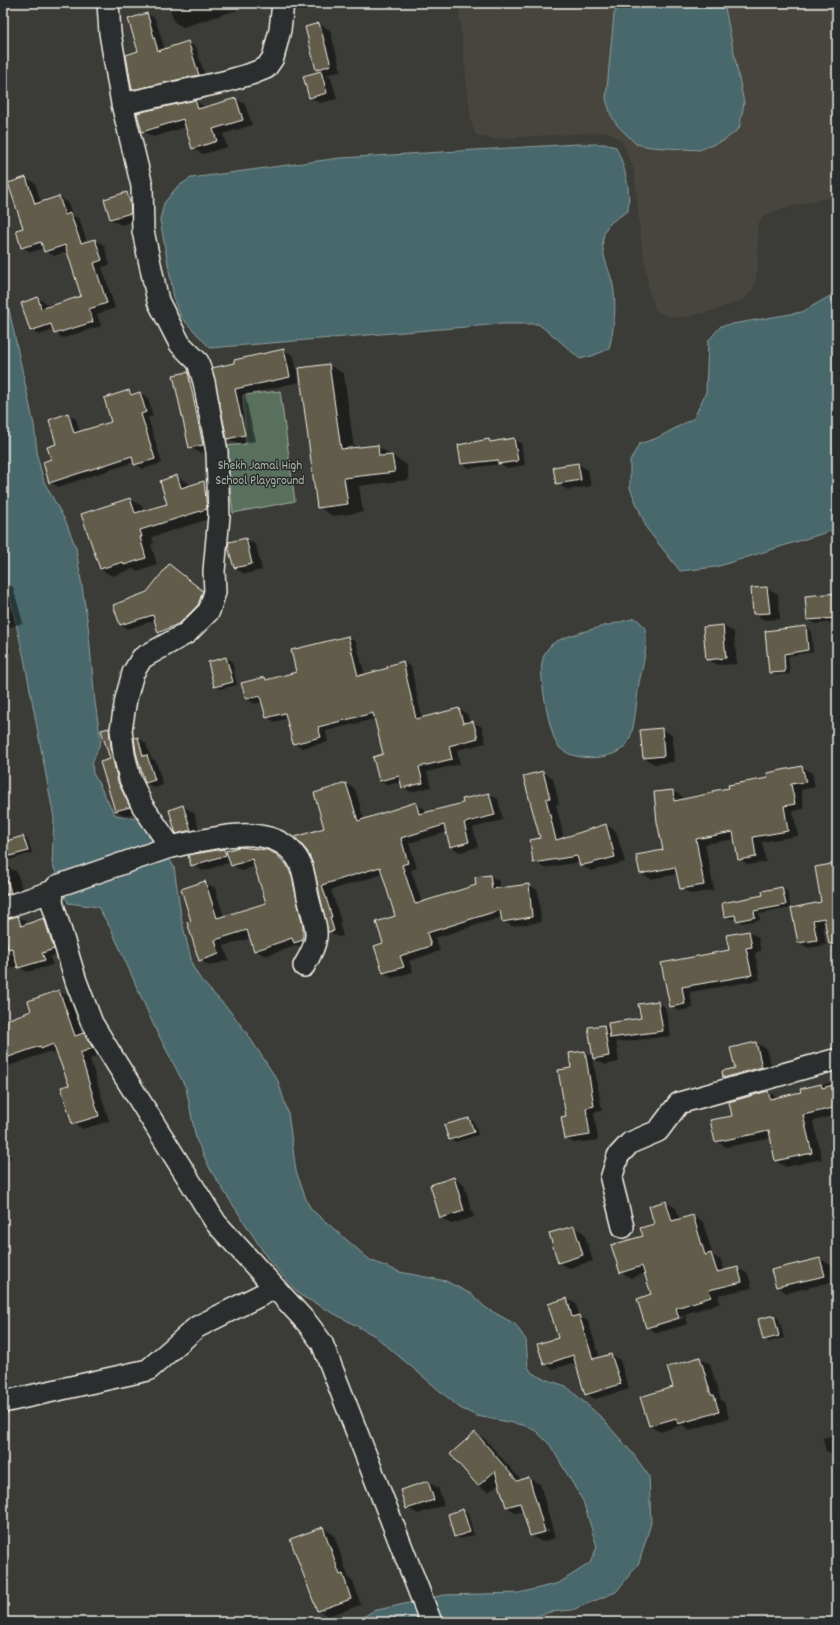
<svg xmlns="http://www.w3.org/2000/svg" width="840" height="1625" viewBox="0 0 840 1625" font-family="Dekko,sans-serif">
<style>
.built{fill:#47453d}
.green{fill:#58705d;stroke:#a6b0a2}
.water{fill:#4a686c;stroke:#8e9f9e}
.shadow{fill:#0007;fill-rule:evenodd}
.building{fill:#625b4b;stroke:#f4f1e8}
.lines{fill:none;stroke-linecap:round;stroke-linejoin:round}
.street-casing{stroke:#f4f1e8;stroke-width:24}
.street{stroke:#2a2d2e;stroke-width:21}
.labels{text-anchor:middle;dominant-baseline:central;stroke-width:3;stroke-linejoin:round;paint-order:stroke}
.park-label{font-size:13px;fill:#aeb7a9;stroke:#2a2d2e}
</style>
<rect width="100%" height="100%" fill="#3b3b37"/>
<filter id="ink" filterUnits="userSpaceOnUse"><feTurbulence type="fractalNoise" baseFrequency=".025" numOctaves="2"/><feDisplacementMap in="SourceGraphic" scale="8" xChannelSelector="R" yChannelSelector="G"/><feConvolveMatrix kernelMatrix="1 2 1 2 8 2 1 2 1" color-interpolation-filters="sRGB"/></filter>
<g filter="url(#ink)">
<path class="built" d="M461,3H837V197L817,200L772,212L764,216L758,224V268L754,288L745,299L712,311L686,317H670L656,311L649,292L640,233L634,170L622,142L610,133L605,132L492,139L476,135L471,123L459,13Z"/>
<path class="green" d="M280,391L295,501L233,513L225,446L246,444L243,395Z"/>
<path class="water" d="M620,3H724L744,103L739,129L723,141L699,150L651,147L636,144L617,125L611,115L606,99L614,14Z
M577,144H604L616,147C625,167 631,189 628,211C621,216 608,222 605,231C598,250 609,267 613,285C617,306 614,328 609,349L592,356L580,359L554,336L538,324H502L210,348L181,317L175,303L160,220L164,203L177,187L191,178L340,158Z
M3,282L34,425L38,459L44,482L66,522L76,548L88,625L95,702L101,741L92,764L93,773L115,815L137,819L156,835L174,867L182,922L193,967L201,980L230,1011L246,1032L278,1081L288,1113L296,1171L307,1202L312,1210L370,1260L400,1272L446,1281L471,1294L486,1308L515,1324L526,1340L528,1367L532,1373L545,1379L566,1386L601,1417L634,1455L649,1476L651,1523L639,1563L616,1592L572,1610L550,1612L517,1622H355L373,1611L444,1595L519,1593L559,1583L590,1563L597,1547L583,1501L550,1445L536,1431L523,1425L477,1416L460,1408L375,1336L300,1295L268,1259L211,1171L196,1139L186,1088L154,1026L112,931L98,907L68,903L52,863L54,818L24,658L3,568Z
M837,292V529L716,567L680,571L647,529L630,488V461L639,444L657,438L694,418L706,392L708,341L721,326L802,312Z
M635,618C639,621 643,624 645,629C649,643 642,669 639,683C637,697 635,728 629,740C620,762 571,763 558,746C550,736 539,676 542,663C543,656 546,650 551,645C561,635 619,623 635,618Z"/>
<path class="shadow" d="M186,3H246L247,7L183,27L174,22L170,9Z
M147,14L155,18L165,50L187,42L196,47L206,79L141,94L133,89Z
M319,24L330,30L341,71L326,75L331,78L337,99L320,103L309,97L304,77L322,72L317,69Z
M236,99L245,104L252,125L223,134L227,147L203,154L193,149L186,127L153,137L143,131L195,101L205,107Z
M26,178L35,183L41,203L59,197L68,202L72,215L79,219L87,242L95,240L104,245L110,265L102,267L115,308L97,314L101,326L63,338L55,333L54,330L39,335L30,330L38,298L46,303L48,308L82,296L68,251L54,256L45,251L44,248L31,252L22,247Z
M127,193L138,199L141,219L121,225L110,219Z
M284,350L294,356L299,382L245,395L255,441L238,444L228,439L235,364Z
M329,365L344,374L354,449L377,446L407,465L409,480L359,486L363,512L333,516L318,507Z
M188,373L199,379L214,450L200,453L190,447L174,376Z
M129,391L135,395L140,393L148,398L153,416L148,418L162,463L143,469L135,464L134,462L58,487L50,482L52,459L68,415L76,419L80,432L112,422Z
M514,439L521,443L525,465L507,468L500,464L470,468L462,464L489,440L494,443Z
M578,464L588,470L591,486L568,490L557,484Z
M177,477L189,483L190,486L204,482L216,488L218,516L152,537L154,543L151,544L157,565L137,571L133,569L112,576L100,569L130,499L142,506L144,512L168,504Z
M246,539L256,545L262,570L245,574L234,568Z
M170,566L210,596L206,609L167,637L159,633L156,620L128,629L120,625Z
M837,575V622L815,624L808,620L836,594L835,576Z
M3,582L13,587L23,623L4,629L11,652L3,655Z
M767,588L778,594L780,619L765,620L754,614Z
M723,626L734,632L737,664L718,665L707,659L704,628Z
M806,627L811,630L813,652L788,656L790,674L775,675L770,672L766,632Z
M348,637L356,642L365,675L389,669L403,662L411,667L422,718L459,709L467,714L470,723L473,722L482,727L486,743L457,750L460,764L427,772L431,787L411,792L403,787L402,782L388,785L380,780L384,755L375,719L326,731L328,742L302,748L294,743L288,718L275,722L267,717L263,702L255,704L247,699L265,678L269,680L298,673Z
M227,658L232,661L237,685L220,689L215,686L209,662Z
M109,729L118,734L138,812L126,816L116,811L111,759L102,731Z
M662,729L672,735L674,762L654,764L644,758Z
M138,738L146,743L151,758L156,761L163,785L155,788L146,783L142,775L135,739Z
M802,767L812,773L815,787L801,790L804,809L793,811L798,836L762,842L766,862L749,865L739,859L735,839L705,844L714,890L691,894L681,888L678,874L651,879L641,874L664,850L655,793L673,791L683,797L684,800L713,794L769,778V773Z
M543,772L553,778L559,804H556L564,838L606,825L616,831L625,862L591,871L581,865L580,862L544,868L534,862L541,839Z
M346,784L355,789L364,820L416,804L425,809L426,813L464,804L489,794L498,799L503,820L473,828L478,847L460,852L451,847L447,832L409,843L417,868L411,870L422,903L477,885L490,876L499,881L500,889L528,885L538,890L541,922L512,926L502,921V917L435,938L440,951L409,961L413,972L393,978L384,973V944L396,917L383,874L331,890L341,922H339L343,936L338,937L329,932L312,859Z
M183,806L194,813L201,836L188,839L177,833Z
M23,837L28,840L32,853L9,860L4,857L3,843Z
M239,848H251L276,855L295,869L313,934L305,948L299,945L265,956L255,950L251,938L224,946L229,960L210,966L200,960L192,922L205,883L215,888L224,917L267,904L255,866L242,871L232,865L231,862L203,871L192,865L224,850L228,852Z
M837,864V923L823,926L826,945L809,948L799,943L823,903Z
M6,866L17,872L23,892L3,901V867Z
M782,888L787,891L791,908L759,914L760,920L742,923L736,918L730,919L725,916L764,896V891Z
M18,917L26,921L27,925L44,920L53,924L62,954L50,957L53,965L27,972L18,966L3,971V924Z
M749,932L758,937L761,951L755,953L760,980L690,992L693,1008L679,1011L671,1006L662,963L730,950L728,936Z
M59,991L69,997L82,1035L94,1040L103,1054L90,1059L109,1121L83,1129L73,1123L70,1086L57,1052L52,1054L48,1052L3,1068V1022L32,1011Z
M657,1002L665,1007L671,1036L619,1042L616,1040L619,1062L605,1065L593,1058L602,1111L594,1112L598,1140L574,1143L565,1138L573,1068L584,1052L594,1058L604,1026L610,1029L642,1018Z
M756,1043L767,1049L773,1073L735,1084L724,1078L736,1069Z
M837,1081V1115L813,1121L822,1159L786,1167L776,1161L771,1138L726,1147L716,1141L733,1117L768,1092L779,1098L802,1092L801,1090Z
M469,1119L474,1122L478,1135L455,1142L450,1139Z
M3,1132L11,1158L3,1161Z
M454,1178L464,1185L474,1217L452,1224L441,1218L431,1185Z
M666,1202L676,1208L680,1220L693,1216L703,1222L713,1256L721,1260L724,1272L738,1268L748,1274L752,1288L718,1295L720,1303L685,1314L688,1324L657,1333L647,1327L652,1295L646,1273L631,1278L621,1272L644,1236L655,1225ZM683,1316L684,1318L653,1327V1325Z
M573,1227L584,1233L593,1261L569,1268L558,1262Z
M820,1259L831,1265L835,1281L787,1293L777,1287L772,1271Z
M567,1299L576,1304L579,1316L588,1321L600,1358L611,1355L620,1360L629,1389L595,1399L586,1394L577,1362L553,1369L544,1364L559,1338Z
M774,1316L779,1319L784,1338L769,1342L764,1339Z
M700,1358L710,1364L721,1400L724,1402L729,1418L690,1430L682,1425L660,1432L650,1426L675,1388Z
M475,1433L485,1439L521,1480L529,1478L540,1484L555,1538L542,1542L531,1536L524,1511L517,1513L507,1507L499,1483L489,1492L478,1486L451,1454ZM525,1500V1502L513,1506V1504ZM549,1529L550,1531L538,1535V1533Z
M837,1434V1458L826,1451L823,1438Z
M428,1482L438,1488L444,1505L418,1514L407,1508Z
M463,1510L468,1513L474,1535L460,1539L455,1536Z
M323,1528L334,1535L349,1579L353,1581L361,1605L328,1616L318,1610Z"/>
<path class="building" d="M147,13L158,51L188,41L199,75L132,90L126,55L138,51L128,19Z
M319,23L331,65L316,70L305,27Z
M321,71L327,93L309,98L303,76Z
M236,98L243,120L213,129L217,141L192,149L183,119L142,132L137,113L195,100L198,109Z
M26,177L35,204L59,196L65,215L70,213L81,243L95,239L102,260L94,263L107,303L89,309L93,322L54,334L51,324L30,331L21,303L38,297L41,309L81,296L65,245L44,252L41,242L21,248L16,230L23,228L8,183Z
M127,192L130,202L131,213L110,219L104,199Z
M284,349L290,377L235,389L245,435L227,439L212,368L234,363V360Z
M329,364L341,449L378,445L379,456L392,455L395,472L344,478L348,504L317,508L299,368Z
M188,372L203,445L189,448L173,375Z
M129,390L131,395L140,392L146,412L141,414L155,459L134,465L132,456L49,483L43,462L51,459L47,447L56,444L49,420L68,413L74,433L111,422L104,398Z
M514,438L518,461L498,464V460L461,464L458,445L489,439L490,442Z
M578,463L581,480L556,484L553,467Z
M177,475L181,488L204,481L207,509L140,530L142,537H140L146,558L124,565L123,562L100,569L81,514L130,498L135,513L167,504L160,481Z
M246,538L252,564L234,568L228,547L229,542Z
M169,564L203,591L198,605L180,623L158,633L153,615L120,625L113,605L147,592Z
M767,587L770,613L753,614L751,588Z
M837,593V618L807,620L805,596Z
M723,625L726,658L706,660L703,627Z
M806,626L808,650L784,654L785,672L769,673L765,631Z
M348,636L358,676L388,668L387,666L403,661L416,719L459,708L463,723L473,721L478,738L449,746L452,759L419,767L423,783L402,788L399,776L379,781L373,757L383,754L373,713L318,727L321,737L293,744L285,713L266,718L260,696L246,699L241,683L265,677L266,680L296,672L291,650Z
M226,657L233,682L214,687L208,662Z
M109,728L112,755L118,782L130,807L115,811L100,762L110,759L101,730Z
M662,728L664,756L643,758L640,730Z
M138,737L143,756L147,755L155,780L145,783L136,752L134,738Z
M802,766L806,782L791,784L795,804L784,806L788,831L753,837L756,857L738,860L733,832L696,839L704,885L680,889L675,867L640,874L636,855L663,850L657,822L654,792L673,790L674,801L712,793V791L729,788L728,785L768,778L767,773Z
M543,771L550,798L546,799L556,840L606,824L615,857L580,866L577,856L533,863L530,840L540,838L523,776Z
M346,783L358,821L416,802L419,814L463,803L462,799L489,793L495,815L464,823L469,842L450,847L444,825L401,838L408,863L402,865L415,904L476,885L475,877L490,875L492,889L529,884L532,917L502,922L500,910L427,933L431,946L400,956L404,967L383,973L374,946L383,943L376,922L395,916L380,867L322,885L332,917H330L334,931L328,932L313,864L307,851L295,837L324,828L314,793Z
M183,805L191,830L176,834L169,810Z
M23,836L28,851L3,858V842Z
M239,847L267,850L276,854L287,865L292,877L303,927V940L294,943L292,938L254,951L247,930L215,940L219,954L199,961L187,922L191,921L181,889L205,881L217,918L266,903L252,859L231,866L226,851Z
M224,849L226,855L191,866L188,855Z
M837,863V943L829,944L824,918L813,920L817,940L798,943L791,908L821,902L815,867Z
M3,879H7L11,893L3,895Z
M782,887L786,905L754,911L755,917L736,921L735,915L724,917L722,903L763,895L762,891Z
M18,916L21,926L44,918L54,949L42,953L45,960L18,968L12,948L8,949L3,931V920Z
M749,931L752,947L746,948L752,975L682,987L685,1004L670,1007L661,963L729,950L726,935Z
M59,990L75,1036L84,1033L93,1048L80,1053L99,1116L72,1124L61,1087L69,1085L53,1044L41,1049L40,1046L3,1059V1021L31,1011L28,1001Z
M658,1001L663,1031L610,1038L608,1023L641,1018L638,1004Z
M604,1025L609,1056L593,1059L588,1027Z
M756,1042L762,1067L723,1078L722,1071L735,1068L730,1048Z
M585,1051L594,1106L586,1108L590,1135L565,1139L561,1117L566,1116L558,1070L571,1068L569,1053Z
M821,1084L822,1088L837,1084V1107L803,1115L812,1153L775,1161L769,1131L715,1142L710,1120L732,1116L729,1102L768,1091L770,1099L801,1092L800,1089Z
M469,1118L474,1132L449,1140L444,1125Z
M454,1177L464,1211L440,1218L430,1185Z
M666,1201L672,1221L693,1215L705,1255L711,1253L717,1272L738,1267L742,1282L709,1290L711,1297L676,1308L679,1318L646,1328L637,1299L651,1294L642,1266L620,1273L611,1245L643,1236L640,1228L654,1224L649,1206Z
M574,1226L583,1255L558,1263L549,1233Z
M820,1258L825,1276L776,1287L771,1270Z
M567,1298L572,1317L579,1315L593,1359L611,1354L621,1384L585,1395L573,1355L544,1365L537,1344L558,1338L548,1304Z
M774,1315L779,1336L763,1340L758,1319Z
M700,1357L711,1395H714L719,1412L678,1424L676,1418L649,1426L640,1397L673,1387L667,1367Z
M475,1432L517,1481L529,1477L545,1532L530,1536L520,1503L506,1507L495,1471L478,1486L450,1454Z
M428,1481L434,1500L406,1509L400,1490Z
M463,1509L470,1532L454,1537L448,1514Z
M323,1527L340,1575L343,1574L351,1599L317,1611L290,1539Z"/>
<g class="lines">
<g class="street-casing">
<path id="street" d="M108,3L110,33L122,104
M283,3L280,30L273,58L266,68L251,74L223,82L122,104L142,186L143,231L158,301L180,344L198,362L204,382L217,452L219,516L214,571L215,592L209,611L187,633L142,658L133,673L126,699L121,730L124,754L130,779L142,805L168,843L167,848L57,886L53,891L52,902L76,981L92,1023L115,1061L216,1223L308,1324L322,1343L431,1622
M167,848C203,840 268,820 294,854C304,865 305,883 308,897C316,931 323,934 304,966
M3,908L53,891
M623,1227L611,1179L618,1156L630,1143L658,1131L679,1103L837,1059
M3,1402L148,1370L197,1327L275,1288"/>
</g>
<use href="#street" class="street"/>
</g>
</g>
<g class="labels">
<g class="park-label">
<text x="260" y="466">Shekh Jamal High<tspan x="260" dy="15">School Playground</tspan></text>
</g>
</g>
<rect width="840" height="1625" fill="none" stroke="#2a2d2e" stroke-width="16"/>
<rect x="8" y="8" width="824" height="1609" fill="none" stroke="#f4f1e8" stroke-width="1.5" filter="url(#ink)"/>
</svg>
